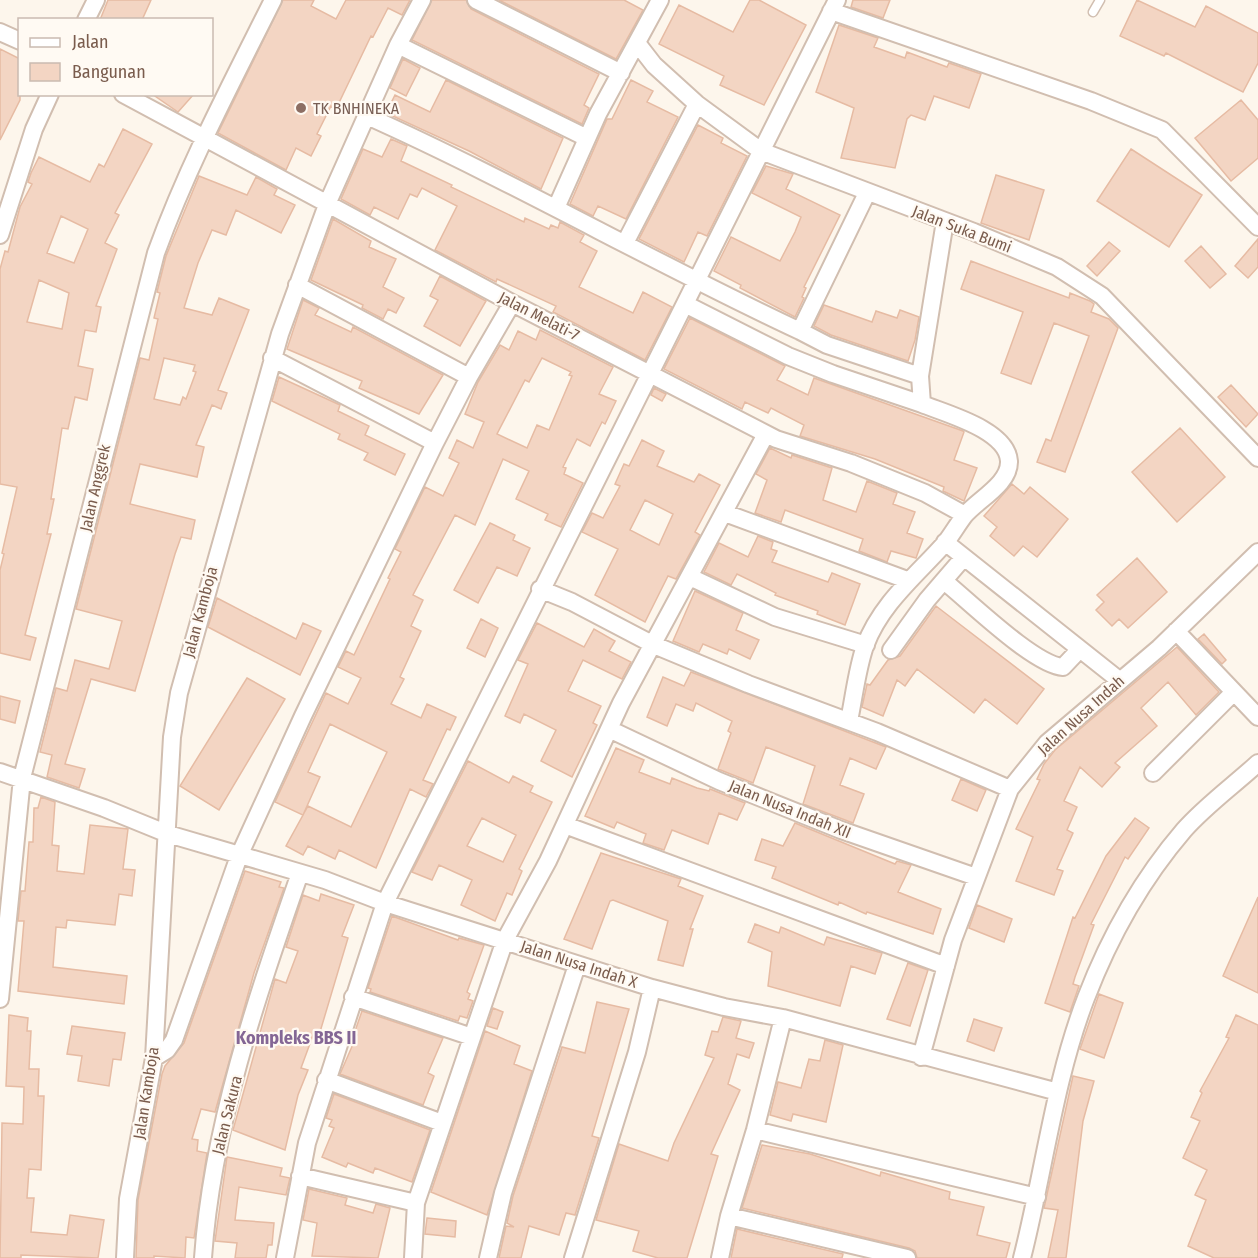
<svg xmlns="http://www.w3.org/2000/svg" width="1258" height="1258" viewBox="0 0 1258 1258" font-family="'Fira Sans Condensed',sans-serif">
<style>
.building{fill:#f3d5c3;stroke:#e6bba3;stroke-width:1.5;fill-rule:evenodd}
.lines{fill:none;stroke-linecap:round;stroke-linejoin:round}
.service-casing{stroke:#d1beb0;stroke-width:11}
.minor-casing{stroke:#d1beb0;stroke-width:20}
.service{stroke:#fff;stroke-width:8}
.minor{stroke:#fff;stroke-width:16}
.education-dot{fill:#8d6e63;stroke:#fffaf3;stroke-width:2}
.labels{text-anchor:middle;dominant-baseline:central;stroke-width:4.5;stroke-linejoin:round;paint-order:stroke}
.education-label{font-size:16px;fill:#785e54;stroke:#fffaf3;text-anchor:start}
.street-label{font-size:16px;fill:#7a5c4d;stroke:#fffaf3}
.neighbourhood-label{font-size:18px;font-weight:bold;fill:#846695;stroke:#fffaf3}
</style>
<rect width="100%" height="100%" fill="#fdf6ec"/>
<path class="building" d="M108,0H151L142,20H100Z
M283,0H314L311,6L336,19L346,0H410L402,15L388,8L373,37L371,36L336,109L331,106L317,134L321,136L311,156L296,148L286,170L218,133Z
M432,0H466L471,9L599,74L584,105L589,108L582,124L412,40Z
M499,0H624L643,10L616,59Z
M750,0H759L806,25L764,105L720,85L724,76L659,44L679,5L733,32Z
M853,0H890L883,18L851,7Z
M1137,0L1195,27L1206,6L1258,33V63L1243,92L1166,53L1164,56L1120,36Z
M839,25L878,38L874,47L905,58L907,52L947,67L949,63L981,74L969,108L934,96L925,120L911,115L907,119L895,168L841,158L854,108L816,92Z
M0,49L20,59V100L0,140Z
M403,59L420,68L406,96L390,88Z
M446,80L563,138L541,189L469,151L386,113L395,95L430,112Z
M631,80L653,91L647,102L678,117L626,219L598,206L593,216L570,204L607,119H612Z
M152,94H194L178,112Z
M1241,100L1258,120V158L1231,181L1195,138Z
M698,125L723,138L721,143L747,156L707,236L698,232L684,262L639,239Z
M123,129L152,144L115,213L119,215L105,243L117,249L96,306L101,307L96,332L85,330L78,366L93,369L87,400L75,397L68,429L62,428L51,499H54L47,534H51L25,635L36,638L30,660L0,653V570L4,554L2,553L17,487L0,484V269L5,251L8,252L20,207L32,184L28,182L31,173L39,157L90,182L99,164L104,167ZM61,216L88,229L74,263L47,253ZM39,280L69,293L62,329L27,322Z
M391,139L407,146L401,161L452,185L451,187L524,222L525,218L549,229L551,225L558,228L560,222L584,235L580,242L597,251L579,287L633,313L643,292L672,307L645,360L553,312L556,306L497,279L496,282L435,250L457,206L422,188L417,197L410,194L398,219L374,207L370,215L341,199L363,149L382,157Z
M1131,149L1202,195L1169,247L1097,201Z
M766,166L793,174L786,189L840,215L804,287L806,288L802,297L804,298L795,317L740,288L741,285L714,271L731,237L780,261L795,232L801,217L752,193Z
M996,175L1044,190L1029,240L981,223Z
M199,176L247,195L256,177L277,189L274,195L295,205L281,233L236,210L226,235L212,230L198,263L184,308L212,315L219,298L249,310L218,390L227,393L221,409L212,405L196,445L204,447L197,477L140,464L130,504L195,520L191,539L181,537L175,554L135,691L91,679L65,764L85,769L79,788L47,777L52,755L40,752L56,688L67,691L75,660L109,669L122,621L76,609L140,358L149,360L158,319L154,318L160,293L157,292L166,256ZM164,358L195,365L193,371L196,372L186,399L183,397L180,405L154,399Z
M333,219L371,241L369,247L396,259L383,287L404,298L396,313L388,309L383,319L362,308L363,305L311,280Z
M1258,239V267L1248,278L1235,266Z
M1109,242L1120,251L1097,276L1087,266Z
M1201,246L1226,274L1210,288L1185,261Z
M971,261L1069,298L1070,293L1090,301L1094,304L1091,312L1109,319L1118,328L1065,472L1037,462L1046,439L1051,441L1089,336L1054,323L1031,384L1001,373L1023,312L961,289Z
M440,276L486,301L460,346L424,326L438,300L430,296Z
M303,300L319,308L315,315L351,332L353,327L443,375L419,414L359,388L362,381L287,349Z
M824,305L872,322L876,311L897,318L900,310L919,317L915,340L908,361L831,335L814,326Z
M690,318L785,366L777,380L808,395L814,378L963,431L964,432L954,460L977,468L964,501L943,491L944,487L875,459L800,436L804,425L771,408L768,413L745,402L742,409L664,369Z
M540,330L613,367L599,394L616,401L605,424L602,422L590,446L577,439L563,467L566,468L564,474L583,483L561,527L545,520L548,514L516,499L529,471L503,459L475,525L455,515L413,595L423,600L411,626L421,631L400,677L404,679L391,704L421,718L427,704L456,717L450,730L447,729L423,780L433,784L426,797L410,789L376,868L339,850L335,859L308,846L303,855L286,846L303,815L275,802L326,693L348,704L361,678L338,667L346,651L354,655L390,579L388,578L401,552L395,549L425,487L443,496L459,463L449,458L457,440L473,448L484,422L465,414L478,382L500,345L509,350L518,331L536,340ZM542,358L571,372L569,375L572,376L549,430L537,425L527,448L497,434L525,380L529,382ZM330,724L387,752L351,827L308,806L303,815L320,777L308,772Z
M279,377L340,405L338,411L369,426L365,435L405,454L395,475L364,460L368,453L338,439L340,434L272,401Z
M1231,385L1258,414L1246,427L1218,397Z
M654,388L666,394L662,401L651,395Z
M1180,428L1225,477L1177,522L1132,472Z
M642,440L664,451L657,466L694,482L699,474L720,485L695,532L700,535L676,579L668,576L645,622L595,595L618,549L582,532L592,513L603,518L620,486L615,484L624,464L629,466ZM645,500L673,514L659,545L630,530Z
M770,448L791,458L792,455L832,468L823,500L856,512L867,481L897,493L893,504L915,512L907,533L923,539L916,558L891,551L887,562L859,551L863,539L785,510L781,522L755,513L767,480L756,474Z
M1012,484L1024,494L1030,487L1068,519L1037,557L1023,546L1014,556L990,536L997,527L984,516Z
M490,523L515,535L513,540L530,548L517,576L497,567L478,603L454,590Z
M758,536L773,542L771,549L777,551L772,562L828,582L832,573L860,584L845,625L817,614L818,611L775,595L776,593L737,574L731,585L704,572L719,543L748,557Z
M1137,558L1167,592L1128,628L1119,619L1112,626L1096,610L1104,602L1097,595Z
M695,591L743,613L736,630L759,640L750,659L729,649L727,654L703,644L699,652L673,641Z
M217,598L296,639L303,623L321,631L300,675L208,627Z
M936,606L1044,689L1017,724L985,699L974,713L917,669L905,686L897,680L883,716L862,707L867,684L870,685L888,660L900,656Z
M481,619L498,628L485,657L467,648Z
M537,623L584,647L594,629L615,641L609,651L631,662L622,679L583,660L568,691L601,706L593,723L597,725L572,777L541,761L556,730L524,714L520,723L505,716L528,664L518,660Z
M1204,634L1226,660L1222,664L1198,639Z
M1177,647L1219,692L1196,715L1168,682L1141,708L1157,726L1115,763L1120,767L1102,787L1080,767L1064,801L1077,807L1067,830L1073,833L1057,869L1063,871L1054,895L1016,881L1033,837L1016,829L1040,780L1037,779L1044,764L1055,750Z
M691,672L886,747L876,769L850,758L840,785L864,794L853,823L803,804L815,766L766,747L753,783L718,769L731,733L728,731L732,721L696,703L693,711L676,704L667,726L647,717L663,677L684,686Z
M247,678L285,699L219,810L180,786Z
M0,696L20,701L15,723L0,719Z
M616,748L644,760L639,772L670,784L672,778L697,788L709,791L710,789L745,803L737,820L719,813L708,844L672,830L664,850L643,843L646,834L617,822L614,828L585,816Z
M468,761L509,783L513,776L533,786L530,792L552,802L519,869L522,871L512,895L507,893L495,921L461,905L472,880L439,865L432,880L412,872ZM482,818L516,835L503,862L467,846Z
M961,779L986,790L977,811L952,800Z
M41,797L55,802L52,845L59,846L57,871L84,874L90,825L128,829L123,869L135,870L132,896L119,894L115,925L67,920L66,928L56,927L53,967L127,976L124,1004L18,991L24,921H18L21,891H25L29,842H33L34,808H38Z
M1135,818L1149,828L1128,859L1125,857L1091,924L1094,925L1075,977L1073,984L1079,986L1070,1012L1045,1003L1073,917L1075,918L1106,856Z
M795,823L895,864L897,861L911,865L898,892L941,909L933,934L867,912L866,914L839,902L838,905L772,878L776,867L755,860L762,839L783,846Z
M601,853L681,879L678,886L703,896L690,929H693L683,966L658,960L668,921L613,900L610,901L592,949L564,939Z
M245,871L281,882L279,887L284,888L254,973L215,1112L201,1109L192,1139L198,1140L197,1151L207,1153L194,1238L186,1237L185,1258L154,1256V1258H136L138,1200L162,1074L165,1066L184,1043Z
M321,894L354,905L342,936L348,938L320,1032L315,1030L301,1068L308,1070L298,1095L285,1150L233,1130L275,979L286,983L298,951L286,947L303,895L319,901Z
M1258,897V993L1223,976Z
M977,905L1012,919L1004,942L969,928Z
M392,916L458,940L459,938L484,945L467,992L470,994L468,999L473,1001L467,1018L460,1016L458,1021L370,992L371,989L368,988Z
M755,924L779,933L781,927L824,945L827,937L882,953L875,974L851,966L840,1006L768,986L772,952L748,942Z
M908,963L928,970L910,1026L887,1019Z
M1099,994L1123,1003L1104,1058L1080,1049Z
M597,1002L629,1009L592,1136L599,1138L575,1215L566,1213L559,1235L529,1226L521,1258H499L506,1226L514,1227L507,1223L513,1196L562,1047L585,1053Z
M493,1008L503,1012L497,1029L487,1026Z
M362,1011L443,1038L428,1073L434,1076L423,1105L340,1074L357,1035L354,1034Z
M9,1015L28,1018L27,1031H31L29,1069H39L38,1096H44L41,1170L29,1169L27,1198H34L31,1232L67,1235L70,1215L104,1220L98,1258L21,1255V1258H0L2,1123L23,1124L24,1087L6,1086Z
M1236,1015L1258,1025V1258H1214L1188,1246L1206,1200L1195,1195L1207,1170L1183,1158L1200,1121L1191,1117L1202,1093L1200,1091L1229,1038L1226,1037Z
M723,1017L741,1021L736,1038L754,1043L749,1058L737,1054L728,1084L740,1090L711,1154L718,1156L687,1258H658L633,1251L639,1231L596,1220L619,1144L668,1161L674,1143L714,1058L705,1055L712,1031L718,1032Z
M974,1019L1002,1028L994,1051L967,1041Z
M72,1026L125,1033L121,1060L113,1059L109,1086L78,1081L82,1056L67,1054Z
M485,1031L520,1046L514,1064L532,1071L487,1215L431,1192Z
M825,1040L843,1045L826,1122L793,1114L791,1121L770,1115L778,1082L801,1088L809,1059L820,1061Z
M1073,1076L1094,1081L1083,1121L1066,1258H1048L1058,1210L1044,1208Z
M334,1094L430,1130L412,1182L375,1168L373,1173L348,1163L346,1167L322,1157L334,1128L329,1126L332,1120L326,1118Z
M762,1145L810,1154L880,1176L881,1172L950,1192L949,1199L984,1207L977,1235L1010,1243L1006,1258H917L915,1251L909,1248L742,1208Z
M227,1157L282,1168L280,1176L290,1178L286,1195L239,1187L235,1220L274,1223L272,1245H268L266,1258H235L237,1243L215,1241Z
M309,1189L347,1198L345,1205L373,1213L376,1204L390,1208L378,1258L312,1256L317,1223L303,1220Z
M427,1218L456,1221L455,1237L425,1234Z
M737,1229L843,1254L842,1258H731Z"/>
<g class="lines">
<g class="service-casing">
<path id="service" d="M1093,12L1100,0"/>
</g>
<g class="minor-casing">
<path id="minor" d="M476,0L621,73
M831,11L1091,101L1162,130L1258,227
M86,20L96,0
M0,32L20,41
M637,43L654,65L697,104L761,151L974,232L1057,267L1102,296L1258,458
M398,45L587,138
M123,94L512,303L776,439L851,463L925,493L965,515
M367,116C514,182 654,263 800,331
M867,193L800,331L827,345L920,376
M556,208L598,114L660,0
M0,235L34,129L50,94
M625,243L697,104
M297,285L469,377
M685,304L788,356L833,374L922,404
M272,358L435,443
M725,513L907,580
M945,542L1119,680
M690,577L775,617L866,645
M944,581C969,601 1034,665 1063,667L1080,649
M540,589L572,602L654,645L748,684L877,732L1010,789
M1176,631L1258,717
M891,650L927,600L964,557
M849,721C854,697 857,669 865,646C881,603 917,575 946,542C952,534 958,524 964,516C977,500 1010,484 1009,461C1007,430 947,414 922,404L920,376L945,221
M609,729L719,781L841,830L976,877
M0,772L104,808L168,834L325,880L385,903L652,988L724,1007L783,1018L1058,1092
M1153,773L1234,692
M565,825L946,966
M353,997L472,1037
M0,999L22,778L156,253C188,165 231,84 273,0
M921,1057L953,940L1010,789L1047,743L1159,648L1258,552
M154,1058L167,1050L174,1040L239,856L303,716L435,443L469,377L512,303
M326,1080L442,1123
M755,1130L1037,1197
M300,1176L416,1203
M729,1216L907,1258
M125,1258L128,1199L154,1058L172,737L179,693L280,334L328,202L398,45L422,0
M203,1258C212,1126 257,997 300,873
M285,1258L307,1143L385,903L837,0
M413,1258L416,1203L505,940L548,861L621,703L766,434
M488,1258L503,1193L577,965
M573,1258L637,1052L652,988
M720,1258L729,1216L755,1130L783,1018
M1022,1258C1044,1172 1054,1081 1086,998C1109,938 1142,879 1184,830C1205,806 1234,785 1258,763"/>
</g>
<use href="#service" class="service"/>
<use href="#minor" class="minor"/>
</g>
<circle class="education-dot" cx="301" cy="108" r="6"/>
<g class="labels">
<g class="education-label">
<text x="313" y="108">TK BNHINEKA</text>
</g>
<g class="street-label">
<text transform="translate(962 229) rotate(21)">Jalan Suka Bumi</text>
<text transform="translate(539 316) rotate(27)">Jalan Melati-7</text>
<text transform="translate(95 488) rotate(-77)">Jalan Anggrek</text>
<text transform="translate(200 612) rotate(-75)">Jalan Kamboja</text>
<text transform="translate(1081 715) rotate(-42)">Jalan Nusa Indah</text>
<text transform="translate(790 809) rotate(22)">Jalan Nusa Indah XII</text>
<text transform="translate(579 964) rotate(18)">Jalan Nusa Indah X</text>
<text transform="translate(146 1093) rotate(-81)">Jalan Kamboja</text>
<text transform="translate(227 1115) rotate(-76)">Jalan Sakura</text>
</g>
<g class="neighbourhood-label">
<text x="296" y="1038">Kompleks BBS II</text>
</g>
</g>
<rect x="18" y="18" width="195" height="78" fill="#fffaf3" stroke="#cabbb1" stroke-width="1.5"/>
<rect x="30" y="38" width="30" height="9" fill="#ffffff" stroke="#cabbb1" stroke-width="1.5"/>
<text x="72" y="48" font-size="18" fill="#7a5c4d">Jalan</text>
<rect x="30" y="63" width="30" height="18" fill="#f3d5c3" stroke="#cabbb1" stroke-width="1.5"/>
<text x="72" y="78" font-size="18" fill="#7a5c4d">Bangunan</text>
</svg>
